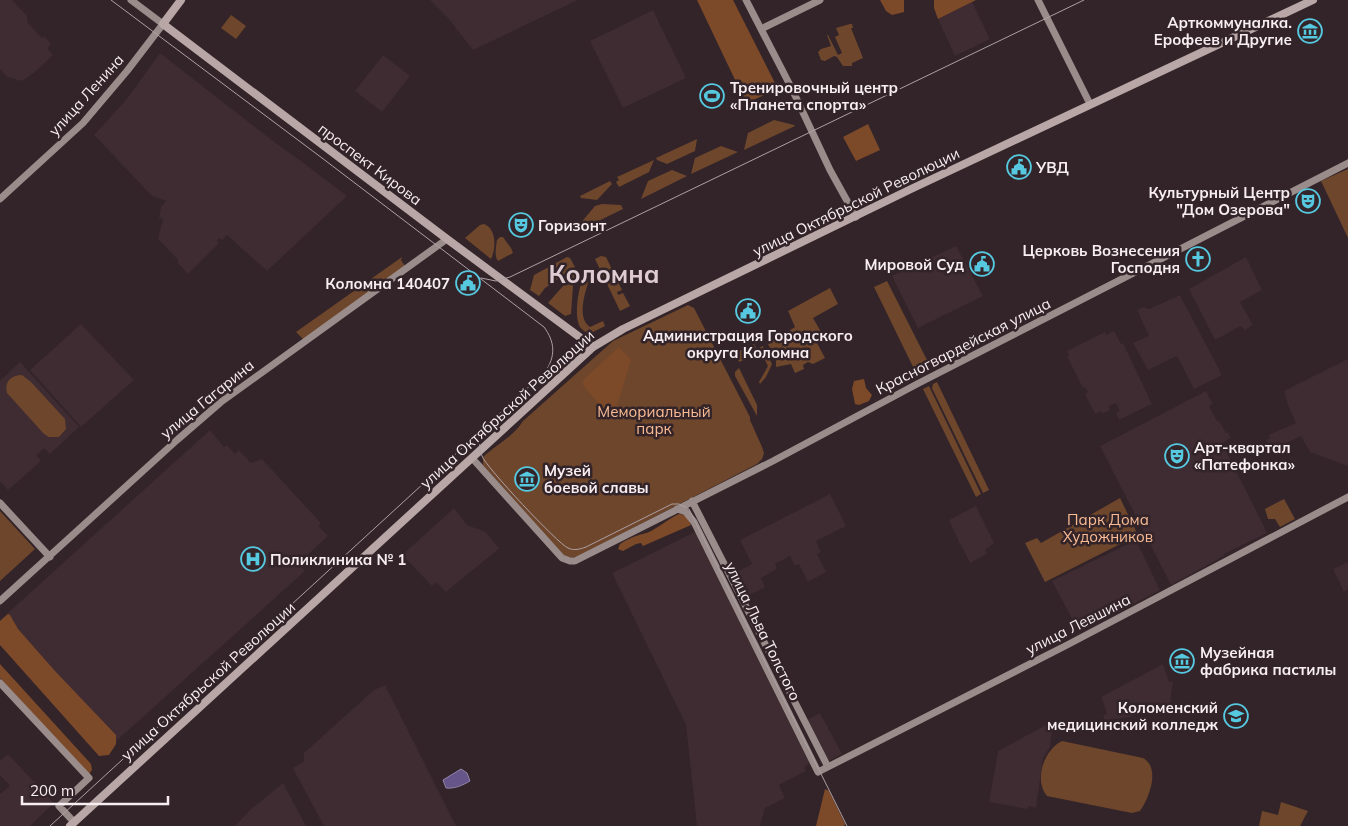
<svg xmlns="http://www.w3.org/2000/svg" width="1348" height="826" viewBox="0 0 1348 826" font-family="Mulish,sans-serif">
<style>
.built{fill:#3f2b32}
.green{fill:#6e462c}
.forest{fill:#7c4a29}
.water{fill:#658;stroke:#9283a8}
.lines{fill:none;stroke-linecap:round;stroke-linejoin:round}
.secondary{stroke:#998c8a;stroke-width:7}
.primary{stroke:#b8a7a6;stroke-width:8}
.tram{stroke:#ada1a5;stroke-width:1}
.labels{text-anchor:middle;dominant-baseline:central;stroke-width:5;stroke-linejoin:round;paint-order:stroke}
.poi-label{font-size:15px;font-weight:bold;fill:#f8eef1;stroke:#322429;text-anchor:start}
.street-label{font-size:15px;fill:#f8eef1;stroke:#322429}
.park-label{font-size:15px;fill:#fbbc95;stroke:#322429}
.town-label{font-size:25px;font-weight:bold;fill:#dfcbd2;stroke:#322429}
</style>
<rect width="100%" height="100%" fill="#322429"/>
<path class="built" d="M0,0H12L27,16L28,23L42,38L44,36L51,44L47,48L53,55L35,72L22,81L7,77L0,69Z
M430,0H578L473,50L448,18Z
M972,2L990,39L955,56L938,19Z
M653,10L686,78L623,108L590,41Z
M160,53L269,138L305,164L347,196L267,271L227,235L222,240L219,238L217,241L219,243L188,274L178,263V260L158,239L163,219L159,218L161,207L166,201L152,196L94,135L126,100Z
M383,55L410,76L382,112L355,91Z
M956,246L983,296L918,328L892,276Z
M1246,257L1262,290L1240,302L1253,325L1245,330L1241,326L1215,340L1189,289Z
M1180,295L1222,375L1194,389L1177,356L1148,370L1133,343L1149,336L1137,310L1143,307L1149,309Z
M81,324L134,380L81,427L30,370Z
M1114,331L1121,344L1123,343L1152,404L1119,420L1116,413L1120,411L1116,403L1109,406L1110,410L1102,414L1101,411L1095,414L1085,394L1088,392L1085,387L1083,388L1067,356L1069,355L1067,351L1105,332L1106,335Z
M1348,359V466L1310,452L1301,436L1281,446L1282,450L1274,455L1266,440L1270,438L1268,435L1296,423L1288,405L1284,391Z
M20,362L79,427L50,454L44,448L36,455L41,461L8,490L0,481V381Z
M1206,391L1213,404L1209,406L1217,421H1219L1226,433L1228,432L1231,438L1222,443L1267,533L1224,554V556L1171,585L1100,446Z
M210,430L224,447L227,445L235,454L239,450L251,463L262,459L321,523L318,526L328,536L301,561L299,564L305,571L113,744L0,620Z
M830,494L846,526L816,541L821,552L817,554L826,572L808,582L799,564L795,566L790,556L775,564L777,569L761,578L765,587L747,596L735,573L752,564L740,540Z
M976,506L994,543L985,550L987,554L970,563L959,542L949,520Z
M454,508L467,525L486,532L498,547H501L446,592L436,582L432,586L402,555Z
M697,531L810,763L804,767L806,771L779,785L785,798L765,808L760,826H697L686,725L612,573Z
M1136,540L1160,590L1083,630L1082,628L1078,630L1052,581Z
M1348,562V589L1344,592L1333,569Z
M1163,664L1169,682L1173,681L1170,704L1157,705L1130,717L1105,720L1103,716L1107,713L1101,697Z
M385,685L452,818L456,826H324L297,776L293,768L304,761V753L374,690Z
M820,713L842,754L829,761L807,720Z
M1053,721L1050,747L1043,758L1036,808L1029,806L1027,809L989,802L998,751Z
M8,754L54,803L30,826H0V794L10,786L0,775V761Z
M283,783L306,826H235L250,810Z"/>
<path class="green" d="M231,15L246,26L236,39L221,28Z
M850,24H852L853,28H851L863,58L852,63V66H843L837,57L834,56L825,61L821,60L818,52L821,49L831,46L827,35H828L838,55L842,53L835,37L839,35L836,28Z
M774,120L794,125L795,126L744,150L748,133Z
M697,139L695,151L667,164L657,160L656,158Z
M721,146L738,152L691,174L695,158Z
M654,160L649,172L619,187L616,182L619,180L617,177Z
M1348,169V238L1321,181Z
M672,170L687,176L641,199L648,181Z
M610,181L612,184L597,200L581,198L580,196Z
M602,204L621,205L623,209L582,229L579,225L595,206Z
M484,224C497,229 496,249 491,259L465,238L480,225Z
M500,237H503L511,248L513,253L498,261C494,256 496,247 497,240Z
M601,256L606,257L622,290L617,292L618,295L623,293L630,306L620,311L595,259Z
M402,257L401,260L405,266L304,340L296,332Z
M567,257L570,258L575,267L545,288L539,296L530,290L534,275Z
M578,269L573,286L571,314L565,316L548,303Z
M586,272H591V274C587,287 575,317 590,327L603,321L605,326L589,334C586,332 582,330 580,327C573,316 579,282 586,272Z
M887,281L929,364V368L917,375L874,287Z
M830,288L838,304L813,318L824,337L816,341L825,358L813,364L808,362L803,365L804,369L795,373L791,364L776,367V361L768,344L795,327L788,311Z
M688,305L694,308L750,417V420L762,447L764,453L762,459L757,464L577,557L566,558L483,465V457C498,443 512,438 523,421L613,341Z
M754,344L757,349L763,346L772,364L766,377L760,384L759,382L768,366L761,352L739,362L735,353Z
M739,368L757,405V416L735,376V372Z
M22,375L31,382L65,419L66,429L59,437H49L44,434L7,393C4,382 11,375 22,375Z
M937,382L989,490L983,493L932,388L933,384Z
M929,386L981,494L976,497L923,389Z
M1120,498L1138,535L1045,582L1025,543L1037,538L1041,543Z
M1284,499L1295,519L1280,527L1275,519H1268L1265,509Z
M0,511L35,549L0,581Z
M1062,741L1143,758C1161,768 1149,798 1140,811L1132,813L1047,796C1033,779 1045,749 1062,741Z
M1281,802L1308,811L1300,826H1259L1262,811L1278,815Z"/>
<path class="forest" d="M697,0H733L778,89L746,103Z
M880,0H904V12L892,15L886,11Z
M934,0H976L938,19L934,8Z
M868,124L880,150L856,161L843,137Z
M619,347L631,360L613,418L610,417L582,384L584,382L583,380Z
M864,379L866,388L872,395L869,401L859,405L855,404L852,389L854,381Z
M679,514L687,516L691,525L643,546L641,543L636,544L623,551L618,549L620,544C628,539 634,536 643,534C654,532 667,519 679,514Z
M8,614L10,615L18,629L55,671L116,735V744L109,755L99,756L0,645V621Z
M0,664L91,764L92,770L89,774H87L0,678Z
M825,789L829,791L845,824L844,826H816Z"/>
<path class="water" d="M461,769L467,773L470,781C463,785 455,789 446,788L443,780Z"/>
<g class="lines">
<path class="secondary" d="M746,0L792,89L830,170L856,217
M1038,0L1090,104
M761,29L820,0
M0,199L83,123L127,71L163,24L131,0
M472,458L562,558L570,561H575L773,461L917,384L1348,163
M692,501L828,767
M0,503L50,557
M677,509L686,512L694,522L818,772L1069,644L1348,497
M0,601L177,440L221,402L447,239
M0,683L89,778L59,806L74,822"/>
<path class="primary" d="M181,0L163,24L447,239L593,347
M70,826L593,347L623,329L911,189L1313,0"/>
<path class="tram" d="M481,278L496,281L510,277L1084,0
M484,430C479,438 478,447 482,456C485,466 558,544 568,548C574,551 580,549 586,547L672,504H679L689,509L847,826
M50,826L545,372C556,356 555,342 544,327L322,158L111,0"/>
</g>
<defs>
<g id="museum-ring" transform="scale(1.25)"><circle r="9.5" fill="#322429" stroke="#56c9e0" stroke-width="1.5"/><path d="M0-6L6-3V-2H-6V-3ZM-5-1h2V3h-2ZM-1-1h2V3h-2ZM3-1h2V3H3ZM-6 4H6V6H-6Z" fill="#56c9e0"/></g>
<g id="stadium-ring" transform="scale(1.25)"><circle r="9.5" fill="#322429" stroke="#56c9e0" stroke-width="1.5"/><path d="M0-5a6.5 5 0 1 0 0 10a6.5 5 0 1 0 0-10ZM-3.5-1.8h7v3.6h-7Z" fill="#56c9e0"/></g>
<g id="civic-ring" transform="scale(1.25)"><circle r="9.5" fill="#322429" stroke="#56c9e0" stroke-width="1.5"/><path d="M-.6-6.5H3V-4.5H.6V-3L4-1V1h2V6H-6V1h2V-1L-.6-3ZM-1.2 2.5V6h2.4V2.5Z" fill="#56c9e0"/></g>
<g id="theatre-ring" transform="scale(1.25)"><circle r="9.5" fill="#322429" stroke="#56c9e0" stroke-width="1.5"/><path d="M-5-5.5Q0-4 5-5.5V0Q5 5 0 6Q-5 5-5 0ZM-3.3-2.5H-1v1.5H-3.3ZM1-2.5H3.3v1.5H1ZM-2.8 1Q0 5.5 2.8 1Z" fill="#56c9e0"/></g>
<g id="church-ring" transform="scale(1.25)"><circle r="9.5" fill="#322429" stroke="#56c9e0" stroke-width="1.5"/><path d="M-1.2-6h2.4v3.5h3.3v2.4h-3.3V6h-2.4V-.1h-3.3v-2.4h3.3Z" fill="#56c9e0"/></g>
<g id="hospital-ring" transform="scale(1.25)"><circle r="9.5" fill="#322429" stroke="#56c9e0" stroke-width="1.5"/><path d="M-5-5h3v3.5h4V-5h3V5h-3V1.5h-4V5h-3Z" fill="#56c9e0"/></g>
<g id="university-ring" transform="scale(1.25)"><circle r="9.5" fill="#322429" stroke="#56c9e0" stroke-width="1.5"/><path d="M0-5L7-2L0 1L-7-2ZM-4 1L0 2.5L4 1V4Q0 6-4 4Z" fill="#56c9e0"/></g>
</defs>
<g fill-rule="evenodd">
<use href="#museum-ring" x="1310" y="31"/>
<use href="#stadium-ring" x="712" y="96"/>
<use href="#civic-ring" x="1019" y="167"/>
<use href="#theatre-ring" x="1308" y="201"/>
<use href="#theatre-ring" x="521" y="225"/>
<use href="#church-ring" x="1198" y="259"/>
<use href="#civic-ring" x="982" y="264"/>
<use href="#civic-ring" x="468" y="283"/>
<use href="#civic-ring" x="748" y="311"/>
<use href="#theatre-ring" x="1177" y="456"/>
<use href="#museum-ring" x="527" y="479"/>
<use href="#hospital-ring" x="253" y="559"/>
<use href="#museum-ring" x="1182" y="661"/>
<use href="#university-ring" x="1236" y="716"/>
</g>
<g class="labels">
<g class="poi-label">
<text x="1292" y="22" text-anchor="end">Арткоммуналка.<tspan x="1292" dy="17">Ерофеев и Другие</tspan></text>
<text x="730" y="87">Тренировочный центр<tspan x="730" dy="17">«Планета спорта»</tspan></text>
<text x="1036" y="167">УВД</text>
<text x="1290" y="192" text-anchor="end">Культурный Центр<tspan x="1290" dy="17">"Дом Озерова"</tspan></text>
<text x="538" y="225">Горизонт</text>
<text x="1180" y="250" text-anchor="end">Церковь Вознесения<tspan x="1180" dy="17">Господня</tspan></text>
<text x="964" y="264" text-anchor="end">Мировой Суд</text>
<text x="450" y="283" text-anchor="end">Коломна 140407</text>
<text x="748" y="335" text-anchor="middle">Администрация Городского<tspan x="748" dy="17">округа Коломна</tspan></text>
<text x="1194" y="447">Арт-квартал<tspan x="1194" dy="17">«Патефонка»</tspan></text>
<text x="544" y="470">Музей<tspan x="544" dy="17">боевой славы</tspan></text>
<text x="270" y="559">Поликлиника № 1</text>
<text x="1200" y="652">Музейная<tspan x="1200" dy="17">фабрика пастилы</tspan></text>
<text x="1218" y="707" text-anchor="end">Коломенский<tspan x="1218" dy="17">медицинский колледж</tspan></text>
</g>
<g class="street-label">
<text transform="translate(86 95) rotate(-48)">улица Ленина</text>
<text transform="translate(370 164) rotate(37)">проспект Кирова</text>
<text transform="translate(856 202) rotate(-26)">улица Октябрьской Революции</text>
<text transform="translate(963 346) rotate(-27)">Красногвардейская улица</text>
<text transform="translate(207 399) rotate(-39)">улица Гагарина</text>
<text transform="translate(507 409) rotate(-42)">улица Октябрьской Революции</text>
<text transform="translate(1078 624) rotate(-27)">улица Левшина</text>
<text transform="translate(763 631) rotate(64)">улица Льва Толстого</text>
<text transform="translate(208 681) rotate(-42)">улица Октябрьской Революции</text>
</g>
<g class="park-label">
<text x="654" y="411">Мемориальный<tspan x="654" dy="17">парк</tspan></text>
<text x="1108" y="519">Парк Дома<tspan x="1108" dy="17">Художников</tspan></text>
</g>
<g class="town-label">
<text x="604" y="273">Коломна</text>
</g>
</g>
<path d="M22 796v8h146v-8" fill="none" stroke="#f8eef1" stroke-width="2.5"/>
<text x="30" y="796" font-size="15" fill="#f8eef1" stroke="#322429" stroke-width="4" paint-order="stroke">200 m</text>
</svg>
